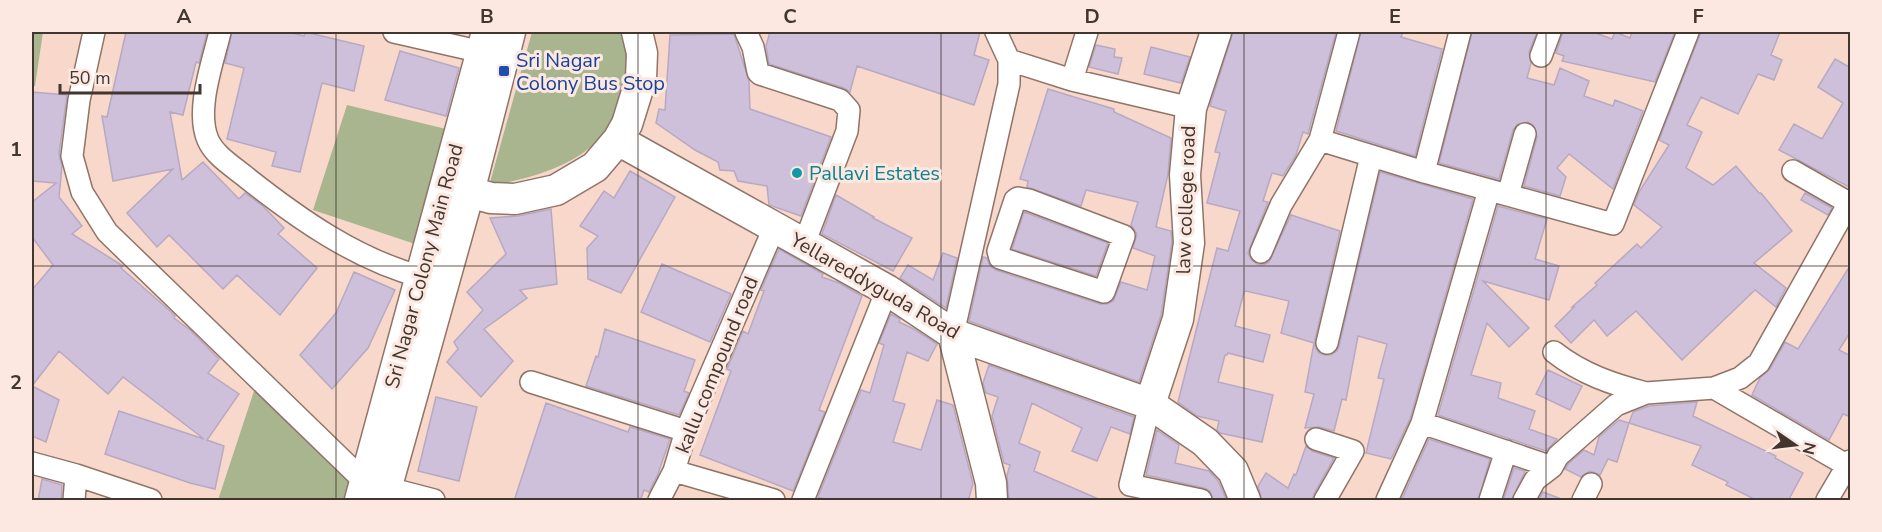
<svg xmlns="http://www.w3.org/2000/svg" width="1882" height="532" viewBox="0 0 1882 532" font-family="'Nunito Sans',sans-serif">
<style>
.green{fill:#a8b58f}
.building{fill:#cebfda;stroke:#b7a9c2;stroke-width:1.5}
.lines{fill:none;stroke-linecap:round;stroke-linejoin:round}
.street-casing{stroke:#907468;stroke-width:24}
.secondary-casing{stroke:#907468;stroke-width:33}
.street{stroke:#fff;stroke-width:21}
.secondary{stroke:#fff;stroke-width:30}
.grid{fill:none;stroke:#423630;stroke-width:1.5;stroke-opacity:0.55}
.transit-dot{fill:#1a4fb4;stroke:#fce8e0;stroke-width:2}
.culture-dot{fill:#0f9aa8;stroke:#fce8e0;stroke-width:2}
.labels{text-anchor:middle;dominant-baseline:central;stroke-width:6;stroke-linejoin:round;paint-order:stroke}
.transit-label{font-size:20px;fill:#164399;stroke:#fce8e0;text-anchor:start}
.culture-label{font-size:20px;fill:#0d838f;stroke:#fce8e0;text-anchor:start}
.street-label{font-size:20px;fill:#423630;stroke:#fce8e0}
.neatline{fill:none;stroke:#423630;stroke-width:2}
.grid-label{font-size:20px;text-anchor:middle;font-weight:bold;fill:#423630}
</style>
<rect width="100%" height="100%" fill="#f8d8cb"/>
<path class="green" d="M32,32H43L35,86H32Z
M532,32H620C629,56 628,59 625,85C614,155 550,175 489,186Z
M347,105L446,129L418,245L313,210Z
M256,385L360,480L353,500H218Z"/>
<path class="building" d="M126,32H207L199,63L196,62L183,115L170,112L182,180L203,162L239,199L245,193L263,206L284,228L278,234L317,268L280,315L237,275L223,289L169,235L157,247L127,213L173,169L113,181L102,116L107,117Z
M232,32H289L304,36L305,32L364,46L354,91L322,83L300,172L272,166L276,152L227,139L244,68L225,63Z
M770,32H980L974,55L989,60L974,105L857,66L850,92L844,88L769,64L766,46Z
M1233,32H1336L1308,134L1303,132L1296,155L1283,176L1272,173L1263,201L1268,202L1248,253L1251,259L1257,264L1263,265L1269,262L1291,215L1340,231L1315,340V347L1319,353L1325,355H1331L1337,351L1339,346L1380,172L1473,199L1410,419L1391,459L1366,453L1384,379L1378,378L1387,344L1358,336L1346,400L1342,399L1334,431L1319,427L1305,428L1314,394L1305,392L1314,343L1281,333L1289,301L1246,291L1244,292L1235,326L1270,335L1263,362L1228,353L1227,355H1225L1218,382L1273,395L1262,442L1220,433L1217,430L1219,421L1197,416L1178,402L1217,248L1228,251L1240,211L1207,203L1220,153L1215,152L1226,111L1210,106Z
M1361,32H1403L1401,37L1442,49L1415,156L1336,131Z
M1472,32H1537L1529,52L1531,63L1527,78L1554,85L1560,68L1589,81L1584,96L1613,106L1615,100L1643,111L1613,189L1569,154L1557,168L1566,177L1560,196L1524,186L1537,137L1534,126L1528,122L1517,125L1513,130L1499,179L1439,163Z
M1563,32H1593L1612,39L1615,32L1630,38L1632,32H1675L1655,82L1562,61L1564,56L1556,53Z
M1701,32H1780L1771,55L1782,60L1774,80L1758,74L1738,114L1701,97L1687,125L1702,132L1686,168L1713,185L1736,166L1759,193H1761L1792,231L1754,263L1786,288L1776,307L1755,290L1682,360L1636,311L1607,336L1594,320L1571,343L1555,326L1574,307H1572L1597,285L1595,283L1637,244L1641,248L1662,227L1634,205L1639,192L1669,145L1659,140Z
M734,34L749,81L750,109L831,137L801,216L769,205L767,186L738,181L734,171L720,170L718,162L695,150L656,123L659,109L665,110L670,35Z
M1096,45L1115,49L1114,57L1122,58L1118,74L1089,67Z
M1151,47L1190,57L1181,83L1144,74Z
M400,51L459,68L446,116L385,100Z
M1835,59L1851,68V188L1779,150L1794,124L1822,139L1843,103L1818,87Z
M1048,89L1114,109V112L1171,138L1168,174L1156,227L1171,231L1172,242L1161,315L1139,382L969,321L983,257L987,258L990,266L996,270L1100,304H1107L1113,301L1121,282L1147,290L1155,256L1133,248L1137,234L1131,225L1138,202L1086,190L1081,206L1027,187L1028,181L1020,179Z
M32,92L67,95L59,154L62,166L59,197L82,226L72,234L123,266L121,268L169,310L175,316L174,318L190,330L219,359L208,373L239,394L207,440L224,446L215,489L190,483L105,454L119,411L204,439L123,377L108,394L59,351L32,386L59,400L46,442L32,436V290L53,265L32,237V202L56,183L32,181Z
M630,171L675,197L621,293L588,279L587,248L598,236L580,226L604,191L614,198Z
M1805,193L1832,208L1828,215L1801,200Z
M836,195L874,217L873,218L912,238L893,271L822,234Z
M1498,206L1547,219L1535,259L1559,266L1549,300L1483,281L1529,328L1509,347L1487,323L1471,375L1501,383L1498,398L1535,411L1529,429L1557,439L1546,451L1438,415Z
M551,209L557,284L520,290L527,298L484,329L513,361L481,397L447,362L458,349L454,342L483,310L467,292L506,254L490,218L518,216Z
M1024,212L1108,243L1096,276L1012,249Z
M779,249L823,274L822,277L839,283L862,296L819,410L825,412L793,491L700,455L731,371L727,369L743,331L748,334L764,291L761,290Z
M943,253L957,258L946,308L900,278L908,265L933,280Z
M662,264L731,294L710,342L641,312Z
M1851,264V331L1839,350L1851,356V417L1843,414L1829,440L1752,395L1760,378L1770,369L1785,342L1798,349Z
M354,272L395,290L368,348L332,389L300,355L336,313Z
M891,314L900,319L899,322L914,329L937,344L928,361L907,352L893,401L905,404L893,442L921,450L937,400L953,405L973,484L968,501H830L818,497L861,390L870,393L884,345L879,343Z
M605,329L695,360L684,391L689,393L679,415L586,386L596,356L598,357Z
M989,365L1134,417L1130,434L1111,427L1097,461L1072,451L1082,428L1032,403L1019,443L1040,452L1034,471L1103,501H1009L1007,475L1010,465L1004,463L992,416L998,397L986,393L983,383Z
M1548,370L1582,386L1570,410L1536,394Z
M436,397L477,407L459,481L418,471Z
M1697,402L1693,416L1776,456L1775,458L1803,473L1788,501H1758L1726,485L1728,482L1692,465L1701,446L1629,423L1633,412L1649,406Z
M546,403L628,432L630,427L670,439L658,474L649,492L644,490L640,501H514Z
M1619,420L1629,423L1617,462L1608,459L1600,475L1590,471L1581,477L1565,469L1568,464L1584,450L1594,455L1599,437Z
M1157,430L1179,445L1175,463L1209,471L1218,481L1227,501H1213L1210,491L1204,488L1146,475Z
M1429,439L1490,459L1478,501H1401Z
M1306,446L1312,451L1334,458L1314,494L1312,501H1262L1258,486L1266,473L1288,488L1294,474L1296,475Z
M1514,468L1525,471L1524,474L1511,501H1503Z
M42,479L62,485L61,501H38Z
M1543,492L1564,500V501H1538Z"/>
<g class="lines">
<g class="street-casing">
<path id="street" d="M94,32L79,100L72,156L82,192L107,232L365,482L434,500
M220,32C213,62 195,110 208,140C215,156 234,167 247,178C299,219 357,260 422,277
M394,32L482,52
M746,32L753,47L758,72L760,74L840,100L849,110L847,131L804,244
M996,32L1009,60L1072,80L1191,108
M1541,56L1550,32
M1072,80L1087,32
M1320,140L1424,172L1613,224L1688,32
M1793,171L1849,203
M1424,172L1460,32
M1508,195L1525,134
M1018,198L1029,200L1124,236L1104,292L1000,258L998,251L1015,200Z
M1261,252L1281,205L1320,140L1349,32
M953,334L1009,84V60
M1327,343L1371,156
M1554,352C1582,374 1612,384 1646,393
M531,382L686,431
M1714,388L1848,466
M1150,404L1130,485L1201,500
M1422,423L1552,467
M1316,439L1353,451L1325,500
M32,463L76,475L151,500
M674,471L774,500
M74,500L76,475
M659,500L674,471L686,431L774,228
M803,500L887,290
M1387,500L1422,423L1489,190
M1490,500L1506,451
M1524,500L1535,480L1552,467L1558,456L1616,405L1646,393L1714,388L1740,378L1759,363L1850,201
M1583,500L1591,484
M1827,500L1850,461"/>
</g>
<g class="secondary-casing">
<path id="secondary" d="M618,140L887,290L953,334L1150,404L1205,442L1233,471L1245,500
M469,192L491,198L515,199L556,190L595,167L618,140L627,124L641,79L642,53L637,32
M953,334L991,483L992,500
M1150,404L1178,319L1189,243L1185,175L1191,108L1216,32
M360,500L487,32
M383,500L469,192L510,32"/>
</g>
<use href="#street" class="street"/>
<use href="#secondary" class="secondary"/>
</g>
<path class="grid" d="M336,32V500M638,32V500M941,32V500M1244,32V500M1546,32V500M32,266H1850"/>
<rect class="transit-dot" x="498" y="65" width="12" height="12" rx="3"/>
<circle class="culture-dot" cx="797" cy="173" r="6"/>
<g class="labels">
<g class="transit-label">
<text x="516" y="60">Sri Nagar<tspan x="516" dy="23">Colony Bus Stop</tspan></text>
</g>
<g class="culture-label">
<text x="809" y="173">Pallavi Estates</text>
</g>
<g class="street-label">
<text transform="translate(1186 200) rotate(-88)">law college road</text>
<text transform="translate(424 266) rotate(-75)">Sri Nagar Colony Main Road</text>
<text transform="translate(875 286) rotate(30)">Yellareddyguda Road</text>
<text transform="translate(717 365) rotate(-68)">kallu compound road</text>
</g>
</g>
<rect width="1882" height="532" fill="none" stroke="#fce8e0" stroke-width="66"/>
<g transform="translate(1795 445) rotate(104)" stroke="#fce8e0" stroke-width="4.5" paint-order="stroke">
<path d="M0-4.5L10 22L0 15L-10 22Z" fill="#423630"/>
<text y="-9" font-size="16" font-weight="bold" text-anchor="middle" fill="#423630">N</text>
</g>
<path d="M60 84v9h140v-9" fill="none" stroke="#423630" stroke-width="3"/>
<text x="69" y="84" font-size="18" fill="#423630" stroke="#fce8e0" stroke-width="4.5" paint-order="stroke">50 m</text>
<rect x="33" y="33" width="1816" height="466" class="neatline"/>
<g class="grid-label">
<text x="184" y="23">A</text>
<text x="487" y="23">B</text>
<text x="790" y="23">C</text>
<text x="1092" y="23">D</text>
<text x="1395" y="23">E</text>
<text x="1698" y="23">F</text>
<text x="16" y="156">1</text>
<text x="16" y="389">2</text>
</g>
</svg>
